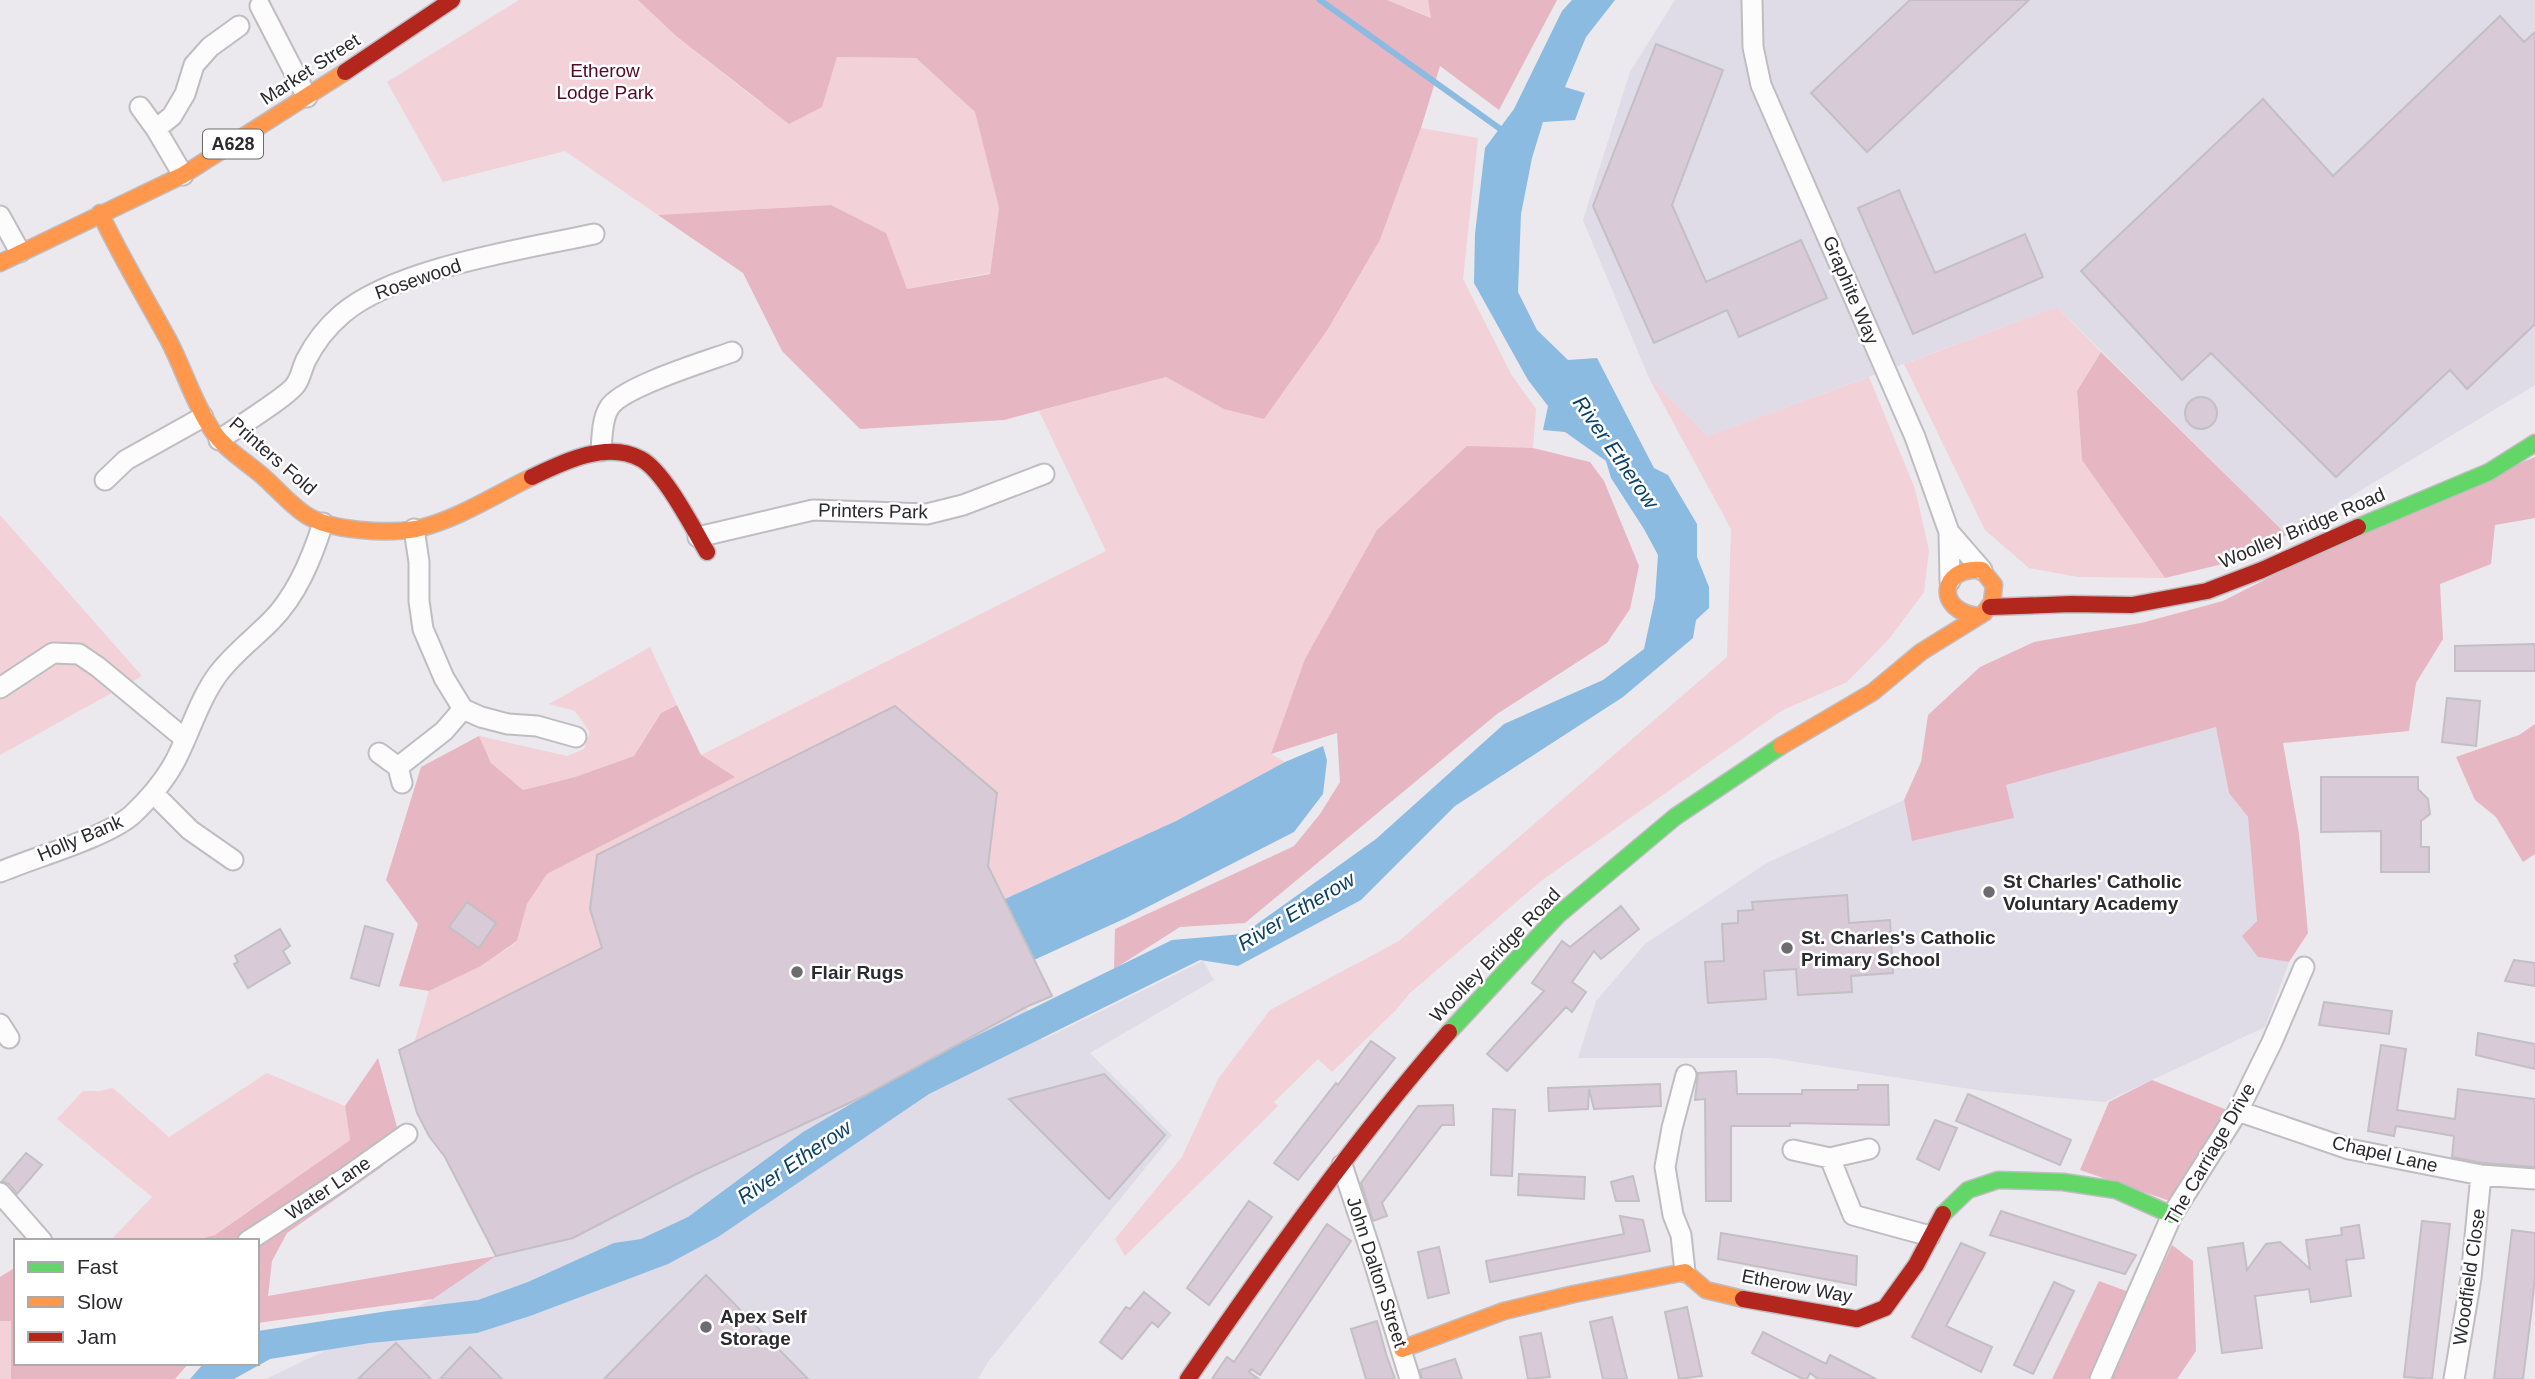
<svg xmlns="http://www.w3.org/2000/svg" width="2535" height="1379" viewBox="0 0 2535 1379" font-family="Arial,sans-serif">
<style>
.built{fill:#dfdbe7}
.green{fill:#f2d1d9}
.forest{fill:#e7b6c3}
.water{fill:#8cbbe2}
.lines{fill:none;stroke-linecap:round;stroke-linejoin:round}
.stream{stroke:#8cbbe2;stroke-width:6}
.building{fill:#d8cad6;stroke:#c3bfc4;stroke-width:2}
.street-casing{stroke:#bfbdc1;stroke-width:23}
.fast-casing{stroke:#bfbdc1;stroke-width:19}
.slow-casing{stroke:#bfbdc1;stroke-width:19}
.jam-casing{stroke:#bfbdc1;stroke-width:19}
.street{stroke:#fcfcfc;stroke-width:19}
.fast{stroke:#63d668;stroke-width:16}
.slow{stroke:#ff974d;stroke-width:16}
.jam{stroke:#b3261e;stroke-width:16}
.poi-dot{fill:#6e6c71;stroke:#fff;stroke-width:2.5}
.labels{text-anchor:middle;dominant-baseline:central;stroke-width:5;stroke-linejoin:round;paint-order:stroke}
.shield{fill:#fff;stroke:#6b6a6d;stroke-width:2}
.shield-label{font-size:18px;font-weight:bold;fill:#2b2a2e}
.street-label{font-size:19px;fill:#2b2a2e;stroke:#fff}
.park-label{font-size:19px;fill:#560924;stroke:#fff}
.poi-label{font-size:19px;font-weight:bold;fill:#2b2a2e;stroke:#fff;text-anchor:start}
.water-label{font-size:21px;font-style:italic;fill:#0b4164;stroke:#fff}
</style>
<rect width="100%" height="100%" fill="#ebe8ee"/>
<path class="built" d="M1675,0H2535V385L2287,535L2057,307L1708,436L1649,378L1583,220L1630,72Z
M2216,726L2229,793L2248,817L2257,921L2258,957L2289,962L2265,1027L2105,1102L1983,1091L1772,1058H1578L1596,1001L1645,944L1767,863L1904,800L1912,841L2013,818L2006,785Z
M597,855L988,866L1052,996L1026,1007L1042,1040L1203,961L1214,980L1090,1053L1172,1135L988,1362L978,1379H266L433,1299L496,1256L445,1157L429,1136L417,1113L399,1050L602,948L590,909Z"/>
<path class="green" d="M519,0H638L676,36L762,104L822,106L837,57L916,58L975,112L999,208L990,273L907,289L885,233L831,205L658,215L565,151L443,182L387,82Z
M1387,0H1428L1432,18Z
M1421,128L1478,138L1463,279L1511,374L1536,409L1533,448L1467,447L1271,754L1285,762L1176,821L1005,899L979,908L897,738L590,909L602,948L414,1044L429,991L481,966L517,942L527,904L547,874L734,777L701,755L1106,551L1039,411L1166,377L1224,409L1328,329L1380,240Z
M2057,307L2101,352L2077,391L2082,460L2165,578L2078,577L2029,568L1985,530L1904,364Z
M1869,377L1915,489L1929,550L1924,592L1889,639L1847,682L1783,710L1541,881L1410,993L1395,1011L1332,1072L1318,1059L1274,1102L1278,1106L1262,1122L1125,1256L1115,1239L1182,1157L1218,1079L1270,1010L1399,941L1727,657L1731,529L1649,378L1708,436Z
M0,515L142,676L0,755Z
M650,647L677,705L661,713L634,756L575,777L523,790L491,763L479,736L567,756L584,749L590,732L575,711L549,704Z
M267,1073L345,1106L350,1140L215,1235L192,1241H110L152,1197L57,1119L83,1091H100L113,1088L169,1137Z
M11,1320V1379H0V1321Z"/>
<path class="forest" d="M638,0H1387L1431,18L1428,0H1557L1499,110L1440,66L1421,128L1380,240L1328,329L1264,419L1224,409L1166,377L1004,420L860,429L782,351L743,273L658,215L831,205L886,233L907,289L990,274L999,208L975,112L916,58L837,57L822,107L789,124L676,36Z
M2101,352L2287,535L2231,562L2165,578L2082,460L2077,391Z
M1467,446L1533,448L1590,462L1604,481L1639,566L1630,609L1607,643L1497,714L1245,923L1180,927L1114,969L1115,929L1294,846L1320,814L1340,782L1337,733L1271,754L1305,659L1377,530Z
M2535,457V518L2495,525L2491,564L2440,584L2443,639L2416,683L2409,731L2283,743L2299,834L2308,933L2289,962L2258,957L2242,936L2257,921L2248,817L2229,793L2216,727L2006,785L2014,818L1912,841L1904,800L1921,762L1928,715L1980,667L2034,642L2141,623L2223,601L2371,526Z
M677,705L701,755L735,777L547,874L527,904L517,941L481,966L429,991L399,986L418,924L386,880L421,767L479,736L491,763L523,790L575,777L634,756L661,713Z
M2535,724V854L2523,862L2496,817L2475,800L2456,757L2519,735Z
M378,1058L397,1127L383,1166L287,1233L272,1261L268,1296L496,1256L433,1299L257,1323V1241H192L215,1235L350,1140L345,1106Z
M2152,1080L2227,1110L2170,1201L2080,1170L2109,1102Z
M2172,1245L2193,1261L2196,1351L2177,1379H2110Z
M16,1267V1363H189L175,1379H11V1321H0V1277Z
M2099,1281L2129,1292L2088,1379H2052Z"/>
<path class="water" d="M1572,0H1615L1586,37L1565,87L1585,93L1575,120L1543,122L1532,158L1521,214L1518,292L1537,330L1568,360L1597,358L1654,468L1668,475L1697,524V557L1709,587V608L1696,620L1693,638L1623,697L1455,806L1361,900L1238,966L1200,960L929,1094L718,1237L668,1264L530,1316L477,1333L370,1343L270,1359L234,1379H190L204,1363H257L258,1331L388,1311L478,1300L528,1282L614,1243L641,1239L688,1217L803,1132L921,1063L1172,940L1243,934L1376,839L1504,724L1603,680L1644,649L1655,598L1658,555L1644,529L1611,478L1606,461L1565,432L1543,430L1548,406L1528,380L1474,283L1475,234L1485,148L1514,109L1562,11Z
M1323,746L1327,760L1323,794L1294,832L1126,918L1034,960L1005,899L1176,821L1285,762Z"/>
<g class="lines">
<path class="stream" d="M1320,0L1506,133"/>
</g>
<path class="building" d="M1910,0H2029L1867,152L1811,93Z
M2500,16L2524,42L2535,32V324L2467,389L2450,370L2336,477L2211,353L2182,380L2081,271L2263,99L2333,176Z
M1656,44L1723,70L1672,205L1706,282L1801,240L1827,298L1739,337L1727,310L1654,343L1593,206Z
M1899,190L1935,273L2025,234L2043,277L1913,334L1858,208Z
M2185 413a16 16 0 1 1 32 0a16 16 0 1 1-32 0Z
M2535,644V671H2455V646Z
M2447,698L2480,701L2476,746L2442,742Z
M895,706L997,793L988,866L1052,996L1026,1007L860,1098L694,1175L573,1238L496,1256L445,1157L429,1136L417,1113L399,1050L602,948L590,909L597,855Z
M2321,777H2418V789L2428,799L2430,814L2421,821V847H2429V872H2381V831L2321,832Z
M1847,895L1849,923L1890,920L1893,973L1851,976L1852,992L1798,995L1796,969L1764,971L1766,999L1708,1003L1705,962L1724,961L1722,924L1738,923V911L1753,910L1752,902Z
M467,902L496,923L479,948L449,927Z
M1621,906L1639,929L1601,959L1594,951L1572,982L1586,992L1572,1012L1566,1007L1507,1071L1487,1054L1544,991L1532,983L1562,941L1570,947Z
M365,926L393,934L379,986L351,978Z
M280,929L290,946L283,951L290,963L248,988L234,964L238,962L235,956Z
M2514,960L2535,963V986L2505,981Z
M2324,1002L2392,1011L2389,1034L2319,1025Z
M2478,1033L2535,1044V1069L2476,1055Z
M1371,1041L1395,1058L1298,1180L1274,1163L1336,1083L1338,1085Z
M2381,1045L2406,1049L2397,1110L2455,1119L2458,1089L2535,1099V1167L2483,1163L2452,1157L2454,1136L2396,1126L2394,1136L2368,1131Z
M1736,1071L1737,1094H1802V1090H1858V1085H1888L1889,1125L1790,1123V1126H1731V1201H1706L1705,1099L1695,1100L1698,1073Z
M1104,1074L1165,1135L1109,1199L1009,1099Z
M1660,1084L1661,1106L1594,1109L1589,1089L1588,1109L1549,1111L1548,1088Z
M1968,1094L2071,1140L2060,1165L1956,1121Z
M1453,1105L1454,1125H1442L1382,1203L1387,1216L1373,1221L1361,1183L1418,1106Z
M1493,1109L1515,1110L1512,1176L1491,1175Z
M1935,1120L1957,1128L1939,1170L1917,1159Z
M26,1153L42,1165L17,1194L9,1184L2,1181Z
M1519,1174L1585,1177L1584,1199L1518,1195Z
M1633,1176L1639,1201H1616L1611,1182Z
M1249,1201L1272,1217L1209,1305L1187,1288Z
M2001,1211L2136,1255L2125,1274L1990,1235Z
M1620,1216L1643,1220L1650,1251L1490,1282L1486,1261L1624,1234Z
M2422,1221L2450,1224L2432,1379L2404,1377Z
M1327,1224L1351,1241L1260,1375L1251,1369L1249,1372L1259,1379H1212L1227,1357L1234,1362Z
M2359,1225L2364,1258L2346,1260L2351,1296L2311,1302L2309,1289L2255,1296L2262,1348L2222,1353L2208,1248L2243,1243L2247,1270L2266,1244L2280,1242L2310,1269L2306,1240L2342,1235L2341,1228Z
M2512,1230L2535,1233V1276L2531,1315L2523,1379H2494Z
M1721,1233L1857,1256L1856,1285L1718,1259Z
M1961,1243L1985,1253L1946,1326L1992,1347L1981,1372L1912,1337Z
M1439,1247L1449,1293L1428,1298L1418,1252Z
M706,1275L808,1379H604Z
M2054,1282L2074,1291L2033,1374L2014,1365Z
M1144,1292L1170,1313L1158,1327L1152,1322L1122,1359L1100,1342L1126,1307L1130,1309Z
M1687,1307L1702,1376L1679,1379L1665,1312Z
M1612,1317L1627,1379H1603L1590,1322Z
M1377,1321L1386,1354L1395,1379H1366L1351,1329Z
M1763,1332L1826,1364L1830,1355L1876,1379H1818L1810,1373L1807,1379H1803L1752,1353Z
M1541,1333L1550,1377L1528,1379L1520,1337Z
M396,1343L431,1379H358Z
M470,1347L502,1379H440Z
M1455,1359L1462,1379H1422L1420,1370Z"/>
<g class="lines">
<g class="street-casing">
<path id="street" d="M1752,0L1753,47L1761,85L1915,437L1949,532L1950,581
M260,6L307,97
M140,107L156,129L183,175
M156,129L172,116L185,94L194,65L210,47L239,26
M0,216L20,252
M219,440C233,430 290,395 296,384C301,377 302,368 306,360C315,342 327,327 342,314C396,268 524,249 594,234
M601,451C602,437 602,419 609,408C621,387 707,361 732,352
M105,480L126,460L203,417
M414,529L419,562V601L423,629L444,678L463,709L481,717L508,724L537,726L576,737
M1949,532L1982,570
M698,537L813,510L927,514L963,505L1044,474
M0,688L53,653L79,654L98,667L185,739
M379,753L398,767
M402,783L398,767L444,731L463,709
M153,793L190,830L233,860
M0,872C35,857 105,838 132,815C150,798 170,774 180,751C192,726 201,697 218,674C233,654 253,639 271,621C297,595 312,558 323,523
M0,1024L9,1038
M2238,1111L2349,1149L2481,1175L2535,1179
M1793,1150L1830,1158L1869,1149
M1830,1158L1853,1215L1930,1236
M1342,1165L1370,1249L1410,1379
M0,1193L42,1241
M248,1241L345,1178L407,1134
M1685,1272L1681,1235L1673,1215L1665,1167L1672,1128L1686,1075
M2100,1379L2172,1215L2238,1111L2272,1042L2304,967
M2454,1379L2471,1278L2481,1175"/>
</g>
<g class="fast-casing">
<path id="fast" d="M2358,527L2489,472L2535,443
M1449,1032L1558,915L1675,817L1781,746
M1943,1214L1968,1190L1998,1180L2063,1182L2116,1190L2172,1215"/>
</g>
<g class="slow-casing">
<path id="slow" d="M100,213C121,257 145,297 168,339C184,369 193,402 212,430C224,448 242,459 259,473C275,486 288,503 306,515C331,531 387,534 416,529C457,520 494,495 532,477
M0,263L183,175L345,72
M1781,746L1873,692L1921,652L1984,613L1992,602L1994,585L1982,570C1939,566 1935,611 1978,616
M1402,1349L1504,1311L1574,1294L1685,1272L1706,1290L1743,1299"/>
</g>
<g class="jam-casing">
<path id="jam" d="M345,72L452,0
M532,477C563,462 607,440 641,459C664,471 693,528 707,552
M1990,607L2071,604L2132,605L2207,591L2262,570L2358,527
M1743,1299L1857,1319L1885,1308L1916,1265L1943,1214
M1188,1379C1270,1260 1354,1141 1449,1032"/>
</g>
<use href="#street" class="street"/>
<use href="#fast" class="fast"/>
<use href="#slow" class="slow"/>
<use href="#jam" class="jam"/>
</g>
<g class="poi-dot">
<circle cx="1989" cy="892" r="7"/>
<circle cx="1787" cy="948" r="7"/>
<circle cx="797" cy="972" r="7"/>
<circle cx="706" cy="1327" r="7"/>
</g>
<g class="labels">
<rect class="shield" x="203" y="129.5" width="60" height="29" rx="5"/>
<g class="shield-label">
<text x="233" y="144">A628</text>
</g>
<g class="street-label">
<text transform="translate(310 69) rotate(-33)">Market Street</text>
<text transform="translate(418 279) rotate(-19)">Rosewood</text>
<text transform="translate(1851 290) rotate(67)">Graphite Way</text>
<text transform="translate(273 456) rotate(41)">Printers Fold</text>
<text transform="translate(873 511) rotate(1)">Printers Park</text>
<text transform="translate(2302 528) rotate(-23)">Woolley Bridge Road</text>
<text transform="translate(80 838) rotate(-23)">Holly Bank</text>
<text transform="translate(1495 955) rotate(-46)">Woolley Bridge Road</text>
<text transform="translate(2210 1154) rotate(-60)">The Carriage Drive</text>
<text transform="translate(2385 1154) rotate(13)">Chapel Lane</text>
<text transform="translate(328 1188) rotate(-34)">Water Lane</text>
<text transform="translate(1377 1272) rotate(72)">John Dalton Street</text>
<text transform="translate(2469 1277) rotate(-82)">Woodfield Close</text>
<text transform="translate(1797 1286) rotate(11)">Etherow Way</text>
</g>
<g class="park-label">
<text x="605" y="70">Etherow<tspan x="605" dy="22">Lodge Park</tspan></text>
</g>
<g class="poi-label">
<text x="2003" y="881">St Charles' Catholic<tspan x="2003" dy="22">Voluntary Academy</tspan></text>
<text x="1801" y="937">St. Charles's Catholic<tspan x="1801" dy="22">Primary School</tspan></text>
<text x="811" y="972">Flair Rugs</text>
<text x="720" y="1316">Apex Self<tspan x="720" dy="22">Storage</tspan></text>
</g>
<g class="water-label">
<text transform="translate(1616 452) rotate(55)">River Etherow</text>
<text transform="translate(1296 911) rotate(-31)">River Etherow</text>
<text transform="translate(794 1162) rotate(-34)">River Etherow</text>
</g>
</g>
<rect x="14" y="1239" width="245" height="126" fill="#ffffff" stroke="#aaaaab" stroke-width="2"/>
<rect x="28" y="1262" width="35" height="10" fill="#63d668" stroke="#aaaaab" stroke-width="2"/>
<text x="77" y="1274" font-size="21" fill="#2b2a2e">Fast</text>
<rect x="28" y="1297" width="35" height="10" fill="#ff974d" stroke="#aaaaab" stroke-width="2"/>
<text x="77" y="1309" font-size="21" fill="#2b2a2e">Slow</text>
<rect x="28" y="1332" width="35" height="10" fill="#b3261e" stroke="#aaaaab" stroke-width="2"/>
<text x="77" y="1344" font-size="21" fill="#2b2a2e">Jam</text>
</svg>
